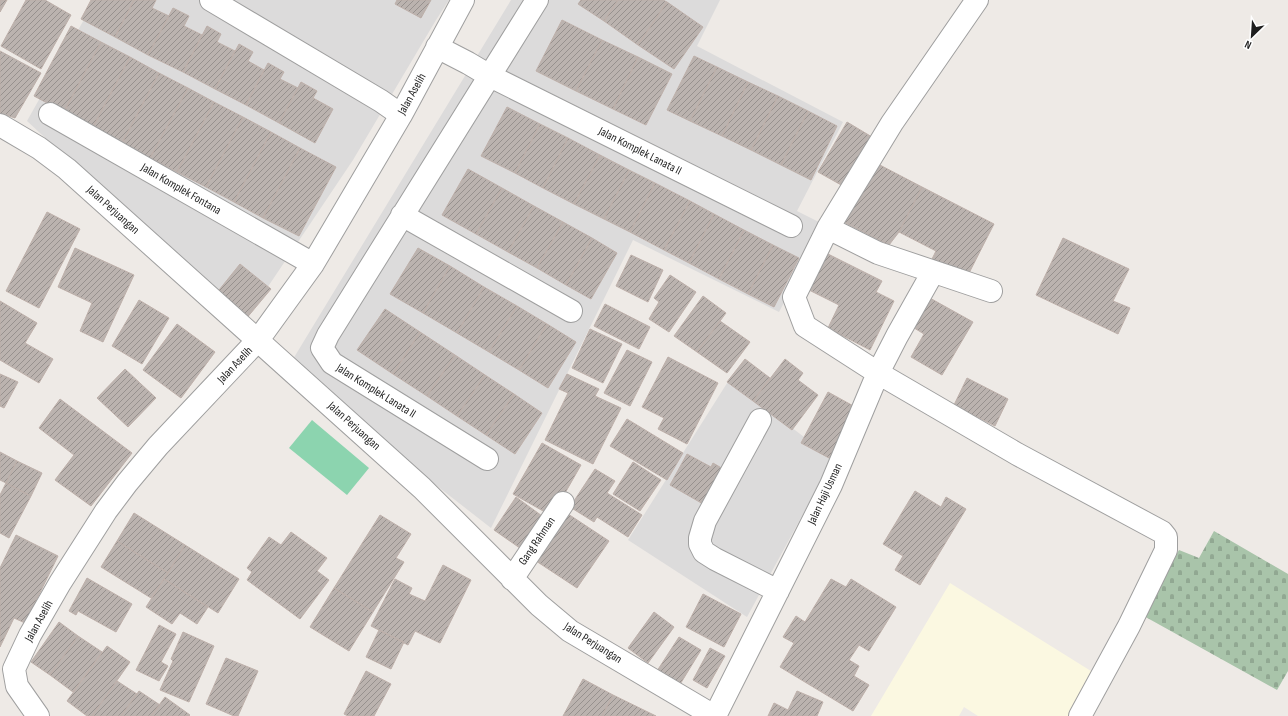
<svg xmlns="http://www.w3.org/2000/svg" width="1288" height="716" viewBox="0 0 1288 716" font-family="'Sofia Sans Condensed',sans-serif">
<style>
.residential{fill:#dcdbdb}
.education{fill:#fbf8e1}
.cemetery{fill:url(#cemetery-stones)}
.pitch{fill:#8cd4af}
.building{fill:url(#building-hatch);stroke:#beb0aa}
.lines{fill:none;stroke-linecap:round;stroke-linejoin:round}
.minor-casing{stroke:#9f9f9f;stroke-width:24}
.minor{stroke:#fff;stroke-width:22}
.labels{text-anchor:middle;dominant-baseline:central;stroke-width:4;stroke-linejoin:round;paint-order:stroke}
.street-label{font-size:12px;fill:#1e1e1e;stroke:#fff}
</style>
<defs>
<pattern id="cemetery-stones" width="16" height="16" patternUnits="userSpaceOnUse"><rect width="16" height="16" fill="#a9c4aa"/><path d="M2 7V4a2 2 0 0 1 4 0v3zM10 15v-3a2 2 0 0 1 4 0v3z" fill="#91a892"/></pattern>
<pattern id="building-hatch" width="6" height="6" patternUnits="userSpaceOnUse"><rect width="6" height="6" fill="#bbb3af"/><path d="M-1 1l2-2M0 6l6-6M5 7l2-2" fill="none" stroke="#97918e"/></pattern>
</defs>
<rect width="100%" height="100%" fill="#eeeae6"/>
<path class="residential" d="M95,0H449L436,20L353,160L257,303L215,295L27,121Z
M511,0H720L697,46L843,122L797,211L825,225L779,312L633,240L491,528L287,369Z
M729,380L833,459L747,617L628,540Z"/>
<path class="education" d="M950,583L1099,676L1074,716H978L964,707L959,716H871Z"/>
<path class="cemetery" d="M1214,531L1288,574V671L1277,690L1142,615L1179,550L1199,558Z"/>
<path class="pitch" d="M312,420L369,468L347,495L289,448Z"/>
<path class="building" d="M0,0H7L0,12Z
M26,0H45L71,15L41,69L1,46Z
M91,0H134L115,37L81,19Z
M134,0H156L152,8L169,16L148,55L115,37Z
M397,0H431L421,18L395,4Z
M581,0H618L604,21L578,4Z
M618,0H663L667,2L638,45L604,21Z
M667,2L703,27L674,69L638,45Z
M173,8L189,16L184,26L202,35L183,72L148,55Z
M562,20L602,40L576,91L536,71Z
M71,26L101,42L64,112L34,96Z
M207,26L221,34L217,42L235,51L215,89L183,72Z
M602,40L638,57L613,109L576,91Z
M101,42L130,57L93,127L64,112Z
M239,44L253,52L248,61L264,70L246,105L215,89Z
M0,51L41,73L15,118L0,113Z
M694,56L717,67L690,121L667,110Z
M130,57L159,73L122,143L93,127Z
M638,57L672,74L646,125L613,109Z
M268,63L284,72L280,79L298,88L279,123L246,105Z
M717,67L748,82L722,136L690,121Z
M159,73L188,88L150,158L122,143Z
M301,82L317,91L313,98L333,109L315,143L279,123Z
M748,82L778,96L751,150L722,136Z
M188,88L214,102L177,172L150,158Z
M778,96L808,111L781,165L751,150Z
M214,102L243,117L206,187L177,172Z
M507,107L540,124L515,173L481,156Z
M808,111L837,126L811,180L781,165Z
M243,117L271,132L234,202L206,187Z
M847,122L872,137L843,186L818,172Z
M540,124L568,138L543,188L515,173Z
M271,132L300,148L263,218L234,202Z
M568,138L600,155L574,204L543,188Z
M300,148L336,167L299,236L263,218Z
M600,155L629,170L604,219L574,204Z
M876,163L922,187L899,232L889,245L844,222Z
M468,169L502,188L476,234L442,215Z
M629,170L655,183L630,232L604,219Z
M655,183L690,201L664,250L630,232Z
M922,187L994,224L966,279L931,261L936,251L899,232Z
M502,188L534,206L508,252L476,234Z
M690,201L714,214L689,263L664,250Z
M534,206L563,222L537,268L508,252Z
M47,212L80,229L39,308L6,291Z
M714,214L744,230L719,279L689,263Z
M563,222L592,238L566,285L537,268Z
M744,230L773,245L748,294L719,279Z
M592,238L617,253L591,299L566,285Z
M1063,238L1129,269L1113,301L1130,308L1118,334L1036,295Z
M773,245L799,258L774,307L748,294Z
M75,248L134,275L103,342L80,331L92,303L58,287Z
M418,248L450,266L423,313L390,294Z
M824,252L882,281L876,292L894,301L870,350L828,328L839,305L805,288Z
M631,255L663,270L648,302L616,286Z
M240,264L271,289L245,320L215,295Z
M450,266L484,287L457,333L423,313Z
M670,275L696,292L669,332L649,319L659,302L654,298Z
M484,287L517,306L489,352L457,333Z
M703,296L726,313L697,352L674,336Z
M928,297L973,322L942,375L911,357L924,334L911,326Z
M139,300L169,318L142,364L112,346Z
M0,301L37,323L25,343L53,359L39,383L0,360Z
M605,304L650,327L639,349L594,326Z
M517,306L547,324L519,370L489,352Z
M385,309L420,332L393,374L357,350Z
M720,321L750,342L727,373L697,352Z
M177,324L215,352L181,398L143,370Z
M547,324L576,342L548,388L519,370Z
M590,329L622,344L603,383L572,368Z
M420,332L455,355L427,396L393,374Z
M627,350L652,362L630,406L604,393Z
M455,355L485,375L457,416L427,396Z
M668,357L718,383L687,444L658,429L664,418L642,407Z
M745,359L770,378L753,401L727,382Z
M785,359L803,373L798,380L818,395L792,430L753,401Z
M125,369L156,398L128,427L97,398Z
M0,374L18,382L4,408L0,406Z
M567,374L599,389L595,396L621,408L593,464L545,440L568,393L559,389Z
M485,375L514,394L486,435L457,416Z
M967,378L1008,399L995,426L954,405Z
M828,392L857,408L829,458L801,443Z
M514,394L542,413L515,454L486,435Z
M60,399L132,453L91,506L55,480L74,455L39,428Z
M627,419L683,453L667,480L610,446Z
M542,443L581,465L552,516L513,494Z
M0,452L17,461L6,483L0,480Z
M687,454L711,467L713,463L730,473L710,508L670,485Z
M17,461L42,473L31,496L6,483Z
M633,462L661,480L640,511L613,494Z
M595,469L615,481L607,493L642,515L628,537L597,517L594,522L570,507Z
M6,483L31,496L9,538L0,533V495Z
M915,491L941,507L946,497L966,509L920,585L895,570L903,556L883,544Z
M516,497L549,521L527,553L494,530Z
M562,510L609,541L577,588L530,557Z
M134,513L185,545L168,573L117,541Z
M380,515L411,534L396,558L404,562L373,612L334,588Z
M291,532L327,558L317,571L329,580L300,619L247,580L252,572L247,568L269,537L281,545Z
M16,535L58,556L25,623L14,618L0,647V568Z
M117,541L168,573L151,598L101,567Z
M185,545L239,579L218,613L164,579Z
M443,565L471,580L440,643L415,631L408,645L371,626L395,579L412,588L409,594L425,601Z
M87,578L132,604L116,632L78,611L76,615L69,611Z
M164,579L208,607L197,624L180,613L172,624L146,607Z
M831,579L846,587L851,579L896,607L869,651L859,645L849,660L859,666L854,676L869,685L853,711L780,667L794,643L783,637L796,616L805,622Z
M334,588L373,612L349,651L310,627Z
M703,594L741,614L724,647L686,627Z
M654,612L674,627L648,663L628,648Z
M59,622L78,636L50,675L31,662Z
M159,625L176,634L161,662L168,666L159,681L136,670Z
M379,630L404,642L391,669L366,657Z
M183,632L214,646L189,702L160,690L173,661L171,659Z
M78,636L102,652L73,692L50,675Z
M679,637L701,650L679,686L657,671Z
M107,646L130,662L92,716H87L67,701Z
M710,648L725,656L707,688L693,680Z
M226,658L258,671L238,716H234L206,704Z
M366,671L391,684L374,716H348L344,714Z
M583,679L613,695L602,716H563Z
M117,681L137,694L121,716H92Z
M139,691L160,705L151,716H121Z
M797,691L823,702L817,716H768L774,703L788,710Z
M613,695L656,716H602Z
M165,697L190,715L189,716H151Z"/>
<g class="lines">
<g class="minor-casing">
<path id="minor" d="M211,0L381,101L401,115
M977,0L892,123L828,228L794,297L805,326L878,373L1017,454L1162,532L1166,537V550L1129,626L1080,716
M437,47L468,63L490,76L791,226
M50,114L313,264
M0,125L39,148L67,169L422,488L539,605L570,631L714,716
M402,215L571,311
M828,228L878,253L991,291
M760,420L705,521L700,538V544L704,552L715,559L778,591
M487,459L332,363L322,348L328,335L537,0
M512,579L563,503
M38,716L17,686L14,669L30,635L60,583L106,511L127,483L158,446L258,340L313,264L401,115L463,0
M715,716L831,485L878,373L897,336L933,272"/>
</g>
<use href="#minor" class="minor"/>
</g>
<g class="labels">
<g class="street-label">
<text transform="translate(412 94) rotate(-61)">Jalan Aselih</text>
<text transform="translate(640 151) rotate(27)">Jalan Komplek Lanata II</text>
<text transform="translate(181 189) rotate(30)">Jalan Komplek Fontana</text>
<text transform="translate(113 210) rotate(42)">Jalan Perjuangan</text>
<text transform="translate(235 365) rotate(-47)">Jalan Aselih</text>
<text transform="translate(376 391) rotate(32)">Jalan Komplek Lanata II</text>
<text transform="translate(354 426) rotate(42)">Jalan Perjuangan</text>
<text transform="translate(825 494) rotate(-65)">Jalan Haji Usman</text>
<text transform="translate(537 541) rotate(-56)">Gang Rahman</text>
<text transform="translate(39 621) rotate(-61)">Jalan Aselih</text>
<text transform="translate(593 643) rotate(32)">Jalan Perjuangan</text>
</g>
</g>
<g transform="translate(1252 36) rotate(205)" stroke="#ffffff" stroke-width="3" paint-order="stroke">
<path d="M0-3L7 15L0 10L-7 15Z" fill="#1e1e1e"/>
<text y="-6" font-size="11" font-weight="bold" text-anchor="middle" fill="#1e1e1e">N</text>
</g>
</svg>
